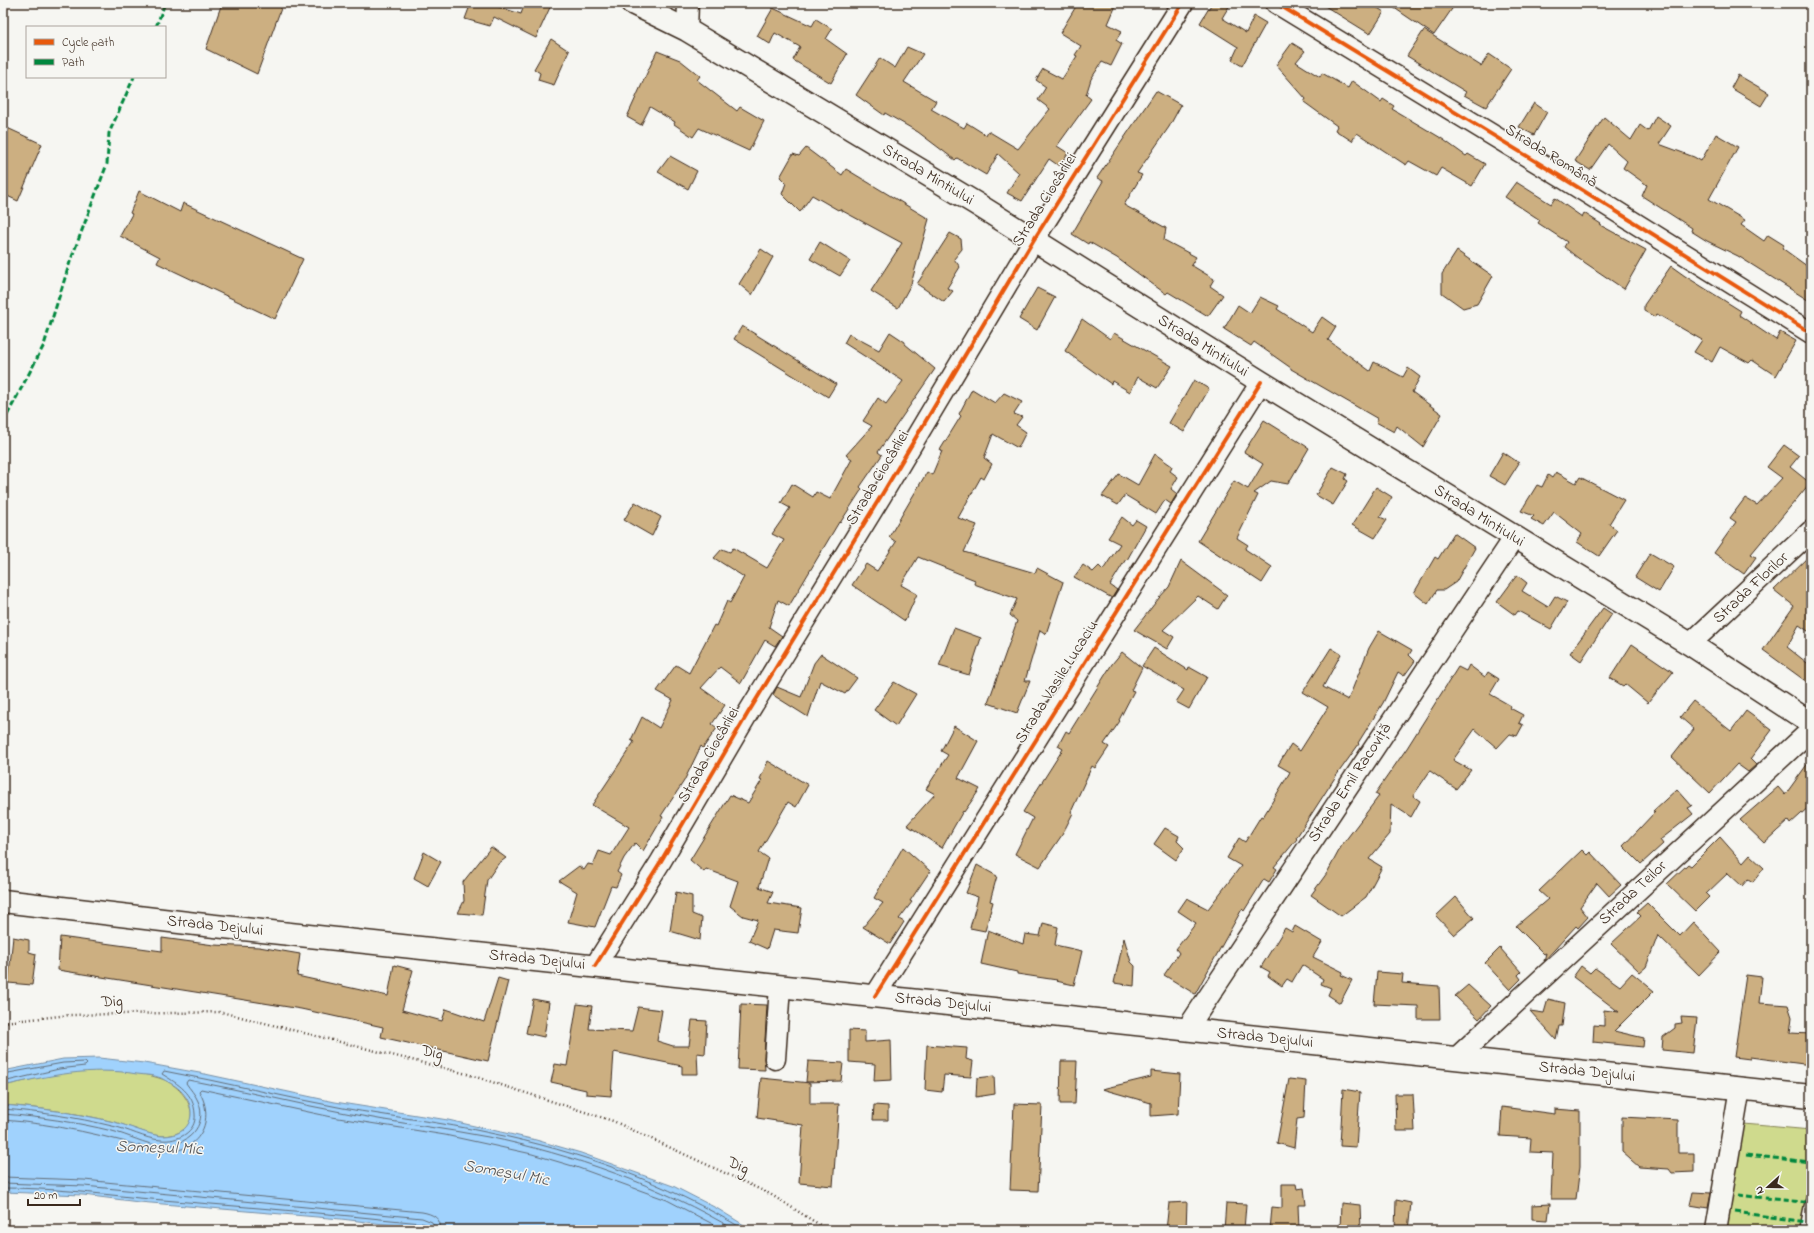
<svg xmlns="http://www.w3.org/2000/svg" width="1814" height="1233" viewBox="0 0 1814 1233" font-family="'Indie Flower',sans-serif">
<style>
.green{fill:#cfda8d;stroke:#858256}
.water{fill:#a0d2fd;stroke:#788fa4}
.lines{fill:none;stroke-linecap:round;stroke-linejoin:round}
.shore{stroke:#636d77;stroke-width:1}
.building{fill:#ccaf81;stroke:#3b2a1e}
.lane-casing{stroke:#3b2a1e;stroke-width:13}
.street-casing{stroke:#3b2a1e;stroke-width:23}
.secondary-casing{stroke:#3b2a1e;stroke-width:25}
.path{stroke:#3b2a1e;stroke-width:2.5;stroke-dasharray:1 3;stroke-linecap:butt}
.lane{stroke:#f6f6f2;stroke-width:10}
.street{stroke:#f6f6f2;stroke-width:20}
.secondary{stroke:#f6f6f2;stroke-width:22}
.quiet{stroke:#00873e;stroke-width:3;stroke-dasharray:6 3;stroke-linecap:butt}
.cycleway-casing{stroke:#f6f6f2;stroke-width:6}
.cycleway{stroke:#e8590c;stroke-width:4}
.labels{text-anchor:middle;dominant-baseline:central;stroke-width:3;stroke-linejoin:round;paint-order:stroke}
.street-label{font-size:16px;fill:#3b2a1e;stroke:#f6f6f2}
.water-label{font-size:17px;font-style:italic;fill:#545456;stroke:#f6f6f2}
</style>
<rect width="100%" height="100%" fill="#f6f6f2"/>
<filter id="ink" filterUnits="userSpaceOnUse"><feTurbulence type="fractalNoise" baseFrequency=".025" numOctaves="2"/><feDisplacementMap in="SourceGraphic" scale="8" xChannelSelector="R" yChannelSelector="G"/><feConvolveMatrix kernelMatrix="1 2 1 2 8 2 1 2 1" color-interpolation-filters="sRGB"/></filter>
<g filter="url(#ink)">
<path class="green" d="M90,1070C113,1071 137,1071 159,1078C190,1087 210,1132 164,1136C153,1137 126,1125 114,1122C78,1113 41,1108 3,1105V1086L60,1073Z
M1744,1124L1811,1130V1230H1727Z"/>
<path class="water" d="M99,1058L144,1063L205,1074L335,1102L448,1120L536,1140L581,1153L673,1186L718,1209L752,1230H435L341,1219L139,1202L83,1195L3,1192V1105C40,1108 77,1113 114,1122C127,1125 151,1136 163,1136C193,1136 200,1108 179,1089C175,1085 166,1081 161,1078C154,1075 145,1075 137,1074C91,1066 48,1076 3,1086V1071L63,1059Z"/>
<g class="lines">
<path class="shore" d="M3,1074L63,1063L85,1062L87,1064L85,1066L59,1069L3,1082
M3,1109C40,1112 75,1117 112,1126C128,1129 145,1139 161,1140C177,1142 197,1132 195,1114C194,1093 178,1084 162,1074L164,1071C224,1082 283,1097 343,1108C392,1117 441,1122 490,1133C579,1151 667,1183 745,1230
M3,1114C40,1117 76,1122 112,1131C128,1135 145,1144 161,1146C186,1147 209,1126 198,1101C195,1094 190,1089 186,1083L188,1080C243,1090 296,1104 351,1114C396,1123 442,1128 488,1137C571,1154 662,1186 735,1230
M3,1120C57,1124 107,1136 158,1151C195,1157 218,1123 199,1091L201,1089L332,1117L445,1135L532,1154L576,1167L667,1200L724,1230
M3,1177L84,1180L422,1212C433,1214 441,1218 441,1230
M3,1183L84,1186L422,1218L432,1222L435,1230
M3,1188C49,1188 94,1193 139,1198C233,1206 327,1213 421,1223L428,1225L430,1230"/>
</g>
<path class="building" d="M222,3H283L257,74L206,49Z
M471,3H486L521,14L525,3H552L536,38L494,17L490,26L465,19Z
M1078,3H1117L1108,24L1122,31L1116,40L1122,44L1111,66L1102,62L1091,79L1086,95L1091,99L1057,146L1068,153L1059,166L1049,159L1022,201L1007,193L1019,173L998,154L986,175L957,158L955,160L918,132L885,113L884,115L856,95L880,58L895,68L907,47L923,54L904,82L936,101L931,109L964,128L967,123L986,135L988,131L1018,149L1050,109L1038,100L1046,87L1036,80L1043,69L1062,79L1077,56L1075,55L1081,46L1060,33Z
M1212,3H1231L1222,18L1246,33L1254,16L1266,23L1242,66L1232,60L1238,47L1200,23Z
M1320,3H1370L1384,12L1370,34Z
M1387,3H1456L1434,35Z
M773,8L812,26L816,19L832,29L826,39L847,54L831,83L793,60L800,47L775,33L770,44L757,36Z
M1424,30L1481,66L1489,54L1511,69L1486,107L1464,95L1466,92L1407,56Z
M551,39L569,51L554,85L538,80L540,73L534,69Z
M1292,43L1305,51L1296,62L1320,77L1322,73L1348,88L1352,81L1381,102L1383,99L1394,106L1392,109L1441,138L1466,156L1468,154L1485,164L1472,186L1441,168L1436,176L1409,161L1406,165L1357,133L1352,141L1335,130L1337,126L1304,102L1306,99L1276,65Z
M657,51L680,60L700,76L697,80L737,111L740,107L764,121L749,151L699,128L693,137L674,124L675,122L650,107L641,125L627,117Z
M1738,75L1769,93L1761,106L1731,88Z
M1156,91L1181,105L1169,127L1137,173L1142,175L1124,205L1166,228L1164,240L1196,257L1191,265L1214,279L1210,286L1223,295L1208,316L1168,292L1166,294L1117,258L1089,242L1088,244L1072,234L1103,181L1097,178Z
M1534,103L1547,112L1534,135L1519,127Z
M1656,116L1671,126L1659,144L1694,157L1701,161L1716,134L1738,147L1709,199L1745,220L1741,225L1764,241L1768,235L1784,245L1782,248L1811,269V302L1738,256L1707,241L1691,231L1692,228L1642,196L1647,185L1623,168L1627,161L1608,144L1590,170L1575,161L1604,117L1631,140L1640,125L1648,131Z
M3,126L42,144L18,201L3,194Z
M806,148L842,175L846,169L929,219L911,284L898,308L871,291L902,243L839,209L838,210L812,195L800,212L782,194L786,183L780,177L793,154L799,156Z
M670,156L697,171L688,189L658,172Z
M1516,182L1551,204L1555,198L1582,217L1584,213L1601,224L1600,225L1646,250L1624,289L1578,258L1564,247L1567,242L1538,223L1540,220L1505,197Z
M139,191L180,212L183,203L303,259L275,319L157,263L160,257L120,236L132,214L130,213Z
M950,233L961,239L962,249L954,259L960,267L947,288L953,291L944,302L917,284Z
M820,242L850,261L840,276L810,259Z
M761,249L773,257L752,295L739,284Z
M1457,251L1493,276L1477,304L1463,308L1442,293V274Z
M1671,266L1685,276L1741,311L1739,315L1776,340L1780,332L1796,341L1776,376L1752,360L1749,363L1720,347L1712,362L1694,352L1702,340L1657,314L1655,317L1644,311V305Z
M1037,288L1055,297L1037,330L1019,319Z
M1260,297L1279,306L1277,309L1312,332L1322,317L1336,327L1328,340L1370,371L1374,362L1403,377L1408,368L1420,377L1412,392L1442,414L1423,447L1397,426L1394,432L1376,422L1378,419L1291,369V368L1254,342L1251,346L1224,329L1238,305L1250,313Z
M1082,319L1110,339L1114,333L1172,366L1157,388L1138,377L1130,392L1112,381L1111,384L1065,351Z
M742,326L836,384L828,397L734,339Z
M890,332L905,342V344L935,369L878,452L882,455L860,487L862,489L840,523L839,522L789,606L778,600L769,627L782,636L775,646L765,640L741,683L720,667L701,688L725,705L712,724L717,728L703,748L701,746L684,781L661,816L663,817L643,851L635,843L624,858L617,872L621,875L616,887L611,886L595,927L568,922L577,892L559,881L579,866L584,870L588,864L593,865L599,851L611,855L629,827L592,805L634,742L631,740L642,717L659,728L673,700L657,691L676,665L689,673L714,625L716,626L727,601L730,603L744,577L714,558L722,549L730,552L733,548L767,568L784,540L772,534L790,508L781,503L792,484L813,497L816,492L830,499L852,459L846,455L872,426L863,421L878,398L886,404L903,381L844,343L849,334L879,350Z
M1194,380L1209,389L1184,432L1169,423Z
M972,389L995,403L1004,393L1022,402L1014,414L1022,417L1016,425L1026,432L1018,448L993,434L984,458L992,464L984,479L981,477L958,518L977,525L964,552L1035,573L1037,568L1063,582L1046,634L1040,630L1025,681H1030L1017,713L988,703L1017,621L1010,615L1017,599L974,584L975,580L918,557L901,585L917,594L905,621L852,585L866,564L877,571L896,542L889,537L927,472L932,475L942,451L940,450L961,416L959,414Z
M1264,420L1309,448L1288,484L1271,481L1254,493L1258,495L1237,538L1248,545L1245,549L1272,567L1262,583L1198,541L1234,481L1248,489L1263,464L1244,452Z
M1784,445L1799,456L1790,467L1810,483L1751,554L1756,557L1744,574L1714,553L1736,522L1730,518L1745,498L1757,505L1782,478L1767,467Z
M1503,452L1519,463L1505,485L1489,476Z
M1155,454L1172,466L1170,471L1178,477L1171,489L1177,494L1171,504L1165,500L1156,514L1125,495L1118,505L1102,496L1119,474L1138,485Z
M1333,467L1347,474L1345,479L1348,481L1333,505L1316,495Z
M1556,472L1576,483L1580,477L1624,500L1609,524L1617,530L1599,556L1577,542L1582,534L1554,512L1544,526L1531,519L1534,516L1521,511L1537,485L1542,487L1548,475L1552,478Z
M1376,487L1392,497L1380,517L1387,520L1375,538L1352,525Z
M635,502L661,517L652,536L624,520Z
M1122,517L1132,525L1136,520L1146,526L1127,560L1126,559L1110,585L1117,590L1112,598L1074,577L1083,565L1093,572L1099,566L1103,570L1120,544L1108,538Z
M1454,533L1475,548L1456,582L1444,590H1437L1428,604L1414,593L1435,557L1438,559Z
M1650,553L1674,567L1659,592L1635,577Z
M1811,554V633L1799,625L1787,647L1811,666V685L1763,650L1794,606L1774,590Z
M1181,561L1227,595L1218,609L1198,596L1163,630L1174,637L1167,649L1134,630L1159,598L1169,587Z
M1517,575L1527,583L1522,591L1548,607L1555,596L1567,602L1551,629L1518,611L1515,615L1497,602Z
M1603,608L1612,614L1581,661L1570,653Z
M954,628L981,638L969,675L939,666Z
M1379,631L1412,650L1409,655L1415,661L1404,676L1398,672L1383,703L1358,743L1359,744L1336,776L1296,838L1297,839L1274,867L1277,869L1269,882L1264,879L1244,911L1242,909L1195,994L1164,975L1179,953L1176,949L1196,923L1178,911L1187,898L1208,909L1241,866L1227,858L1239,838L1245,842L1261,816L1263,817L1290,772L1278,765L1291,744L1300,751L1328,707L1303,692L1331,648L1341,654L1323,687L1348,700L1369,648Z
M1632,644L1673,672L1648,703L1625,684L1623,686L1610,678Z
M1154,648L1188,670L1189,667L1207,677L1189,709L1176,702L1184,690L1142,666Z
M1122,652L1142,668L1131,690L1134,691L1119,720L1120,721L1104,744L1109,747L1095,768L1092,766L1071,812L1073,813L1062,835L1040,867L1015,854L1033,818L1023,812L1063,749L1058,746L1066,731L1069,733L1112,664Z
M821,654L857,678L845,694L820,681L808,717L773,695L777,687L801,697L814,663Z
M1469,665L1485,677L1488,672L1499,679L1490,694L1511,706L1510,708L1523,715L1519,723L1523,725L1517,736L1510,734L1497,748L1475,729L1453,760L1471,770L1456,789L1430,771L1413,796L1420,801L1411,817L1391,804L1390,834L1369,859L1382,867L1366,897L1341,916L1311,895L1327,873L1342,845L1379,796L1375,794L1407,748L1458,667L1466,671Z
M894,682L916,694L896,726L874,710Z
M1693,701L1731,731L1746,711L1772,730L1750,759L1756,765L1748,772L1737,764L1710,793L1672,757L1694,729L1680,717Z
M954,726L978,741L958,778L980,789L964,812L963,811L942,848L907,825L935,794L926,789L948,755L941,751Z
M1811,759V805L1790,824L1788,821L1764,843L1740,820L1778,787L1785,795Z
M768,761L808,785L796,807L788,802L759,852L768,858L759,887L773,892L768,903L802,908L798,933L773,930L767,949L749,941L758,920L743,916L730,906L738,881L706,869L704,872L690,860L730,795L748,803L762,780L760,779Z
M1677,789L1692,806L1688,808L1693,814L1660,840L1663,844L1641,864L1623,846L1655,812L1653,811Z
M1165,828L1179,836L1177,841L1184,848L1176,860L1154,844Z
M1720,837L1743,863L1750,855L1764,868L1753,882L1748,879L1742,886L1728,873L1706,894L1709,897L1695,911L1667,884L1688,864L1691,866Z
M491,847L506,858L498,864L487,880L482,915L458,913L464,901L463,882Z
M903,847L930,871L910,901L912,902L899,919L904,922L890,944L863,927L883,903L874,898Z
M1582,850L1587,855L1590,852L1621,885L1609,896L1597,883L1580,907L1588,917L1578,928L1576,926L1544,961L1546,953L1544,954L1516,926L1548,899L1539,891Z
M424,852L441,862L428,886L414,878Z
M977,865L997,876L990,901L993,902L985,931L970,928L978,897L966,893Z
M676,892L692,896V914L702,918L700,940L670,931Z
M1456,897L1474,918L1454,935L1436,916Z
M1647,903L1680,936L1693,922L1721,952L1699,975L1658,935L1646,967L1640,972L1611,944L1641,916L1637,912Z
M1043,923L1058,927L1055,945L1082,951L1074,985L1056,981L1057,980L1017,974V972L981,964L988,930L1023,944L1025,934L1040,936Z
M1295,926L1322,942L1313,957L1343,972L1341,975L1352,980L1340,1003L1328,995L1331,988L1321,984L1323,979L1302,965L1292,982L1287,979L1282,986L1268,976L1270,972L1261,967L1285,928L1292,932Z
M13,937L29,940V952L36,954L32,985L8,983Z
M60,937L162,951V938L214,945L259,947L300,954L297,976L388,996L394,965L413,970L402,1010L442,1021L446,1009L484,1022L498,978L508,981L488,1061L381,1037L383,1027L301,1009L58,970Z
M1124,938L1131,962L1135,966L1134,986L1114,983Z
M1500,948L1521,972L1518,975L1521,979L1510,990L1485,963Z
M1581,966L1590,973L1595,968L1620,986L1632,973L1654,991L1614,1031L1644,1038L1643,1047L1593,1042L1594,1025L1604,1026V1010L1619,1012L1573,977Z
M1377,972L1403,974L1402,983L1439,986L1440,1019H1418V1006L1374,1004Z
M1746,975L1762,977L1759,1003L1788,1005L1792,1017L1790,1033L1811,1034V1065L1750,1057V1059L1734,1057Z
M1468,985L1491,1006L1479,1019L1455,996Z
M533,999L549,1002L544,1037L526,1033Z
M1548,999L1565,1003L1562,1026H1559L1556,1040L1530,1011L1544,1013Z
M577,1004L592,1006L589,1029L632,1031L638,1007L662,1010L657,1041L673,1046H689L692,1020L707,1021L705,1054L697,1053L698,1074H682V1066L614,1052L611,1096L586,1094V1090L551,1082L555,1064L567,1066Z
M741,1004L767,1005L764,1058L765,1070L738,1069Z
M1681,1017L1697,1018L1693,1053L1662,1050L1663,1037L1675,1028V1024L1682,1023Z
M849,1030L865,1031V1042L891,1040L892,1080L874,1081L875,1064L849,1062Z
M927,1045L967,1048L966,1059L973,1061L971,1077L944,1075L942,1092L925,1090Z
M808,1061L843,1063L841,1081L806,1082Z
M1061,1061H1077L1075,1104H1060Z
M1151,1071L1180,1074L1178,1114L1151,1116V1103L1102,1089L1151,1077Z
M994,1076L995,1094L976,1097L977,1078Z
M761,1078L810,1083V1104H839L833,1186L799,1183L803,1125L757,1118Z
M1289,1079L1306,1081L1304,1118L1297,1119L1294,1148L1277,1143Z
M1343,1089L1360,1092L1356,1147L1340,1146Z
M1395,1094H1413L1415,1131H1396Z
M1014,1104L1042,1105L1038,1191L1010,1190Z
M874,1105L888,1106V1120H873Z
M1502,1107L1555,1114V1109L1580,1111V1166L1576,1199H1551L1553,1153L1530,1152L1531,1138L1500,1136Z
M1622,1117L1678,1120V1153H1694V1172L1672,1173L1669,1169L1639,1167L1622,1152Z
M1282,1184H1296L1297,1189L1304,1188L1306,1205H1298L1299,1230H1270L1272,1207L1282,1208Z
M1693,1192L1711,1193L1708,1208L1690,1205Z
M1396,1200L1411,1203L1408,1230H1395Z
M1187,1202L1186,1230H1166L1169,1203Z
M1226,1203L1246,1204L1244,1230H1224Z
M1341,1203L1360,1205L1361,1230H1340Z
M1550,1204L1548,1220L1532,1219V1205Z"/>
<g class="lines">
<g class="lane-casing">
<path id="lane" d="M1805,1230L1811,1201"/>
</g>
<g class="street-casing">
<path id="street" d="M1276,3L1563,178L1811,333
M687,30L688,3
M1690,644L1811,531
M595,966L661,861L748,713L881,496L1033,241L1183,3
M875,996L1261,382
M1187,1029L1514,538
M1456,1058L1811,730
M775,1059L780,986
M1716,1230L1740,1088"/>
</g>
<g class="secondary-casing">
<path id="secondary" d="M632,3L687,30L975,203L1261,382L1690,644L1811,723
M3,901L196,924L1811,1096"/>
</g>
<path class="path" d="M3,1022L70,1015L221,1012L467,1074L613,1121L770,1194L828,1230"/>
<use href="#lane" class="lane"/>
<use href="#street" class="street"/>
<use href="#secondary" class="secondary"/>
<path class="quiet" d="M156,27L165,3
M3,423L44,345L70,262L107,164L109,133L134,77
M1746,1155L1811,1162
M1738,1195L1811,1203
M1735,1212L1807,1222"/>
<g class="cycleway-casing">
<path id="cycleway" d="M1276,3L1563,178L1811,333
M595,966L661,861L748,713L881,496L1033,241L1183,3
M875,996L1261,382"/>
</g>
<use href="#cycleway" class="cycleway"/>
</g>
</g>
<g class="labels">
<g class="street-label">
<text transform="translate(1551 156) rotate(32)">Strada Română</text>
<text transform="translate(928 175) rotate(31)">Strada Mintiului</text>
<text transform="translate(1045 200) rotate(-58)">Strada Ciocârliei</text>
<text transform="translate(1203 346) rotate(32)">Strada Mintiului</text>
<text transform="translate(878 478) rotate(-59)">Strada Ciocârliei</text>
<text transform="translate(1479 516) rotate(32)">Strada Mintiului</text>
<text transform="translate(1751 588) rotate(-43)">Strada Florilor</text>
<text transform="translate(1057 682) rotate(-58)">Strada Vasile Lucaciu</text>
<text transform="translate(709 755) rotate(-60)">Strada Ciocârliei</text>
<text transform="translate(1350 783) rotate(-57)">Strada Emil Racoviță</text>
<text transform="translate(1633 893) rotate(-43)">Strada Teilor</text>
<text transform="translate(215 926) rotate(6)">Strada Dejului</text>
<text transform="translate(537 960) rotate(6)">Strada Dejului</text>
<text transform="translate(112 1002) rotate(-1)">Dig</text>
<text transform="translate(943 1003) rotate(6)">Strada Dejului</text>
<text transform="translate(1265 1038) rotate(6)">Strada Dejului</text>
<text transform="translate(432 1053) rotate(14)">Dig</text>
<text transform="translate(1587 1072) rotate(6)">Strada Dejului</text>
<text transform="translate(738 1166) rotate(25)">Dig</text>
</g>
<g class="water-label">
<text transform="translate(159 1148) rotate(2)">Someșul Mic</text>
<text transform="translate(506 1173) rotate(10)">Someșul Mic</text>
</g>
</g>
<rect width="1814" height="1233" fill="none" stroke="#f6f6f2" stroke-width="16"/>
<rect x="8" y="8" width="1798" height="1217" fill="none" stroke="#3b2a1e" stroke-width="1.5" filter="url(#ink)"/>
<rect x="26" y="26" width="140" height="52" fill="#f6f6f2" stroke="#aba49d"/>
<rect x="34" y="39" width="20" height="6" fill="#e8590c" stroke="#aba49d"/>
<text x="62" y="46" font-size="12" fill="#3b2a1e">Cycle path</text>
<rect x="34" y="59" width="20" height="6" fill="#00873e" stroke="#aba49d"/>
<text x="62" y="66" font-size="12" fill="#3b2a1e">Path</text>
<g transform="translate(1768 1187) rotate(249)" stroke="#f6f6f2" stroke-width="3" paint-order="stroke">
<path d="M0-3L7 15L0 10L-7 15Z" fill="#3b2a1e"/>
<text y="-6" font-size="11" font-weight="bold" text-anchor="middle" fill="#3b2a1e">N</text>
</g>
<path d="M28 1199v6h52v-6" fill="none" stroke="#3b2a1e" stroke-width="2"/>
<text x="34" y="1199" font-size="12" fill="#3b2a1e" stroke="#f6f6f2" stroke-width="3" paint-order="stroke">20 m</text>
</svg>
